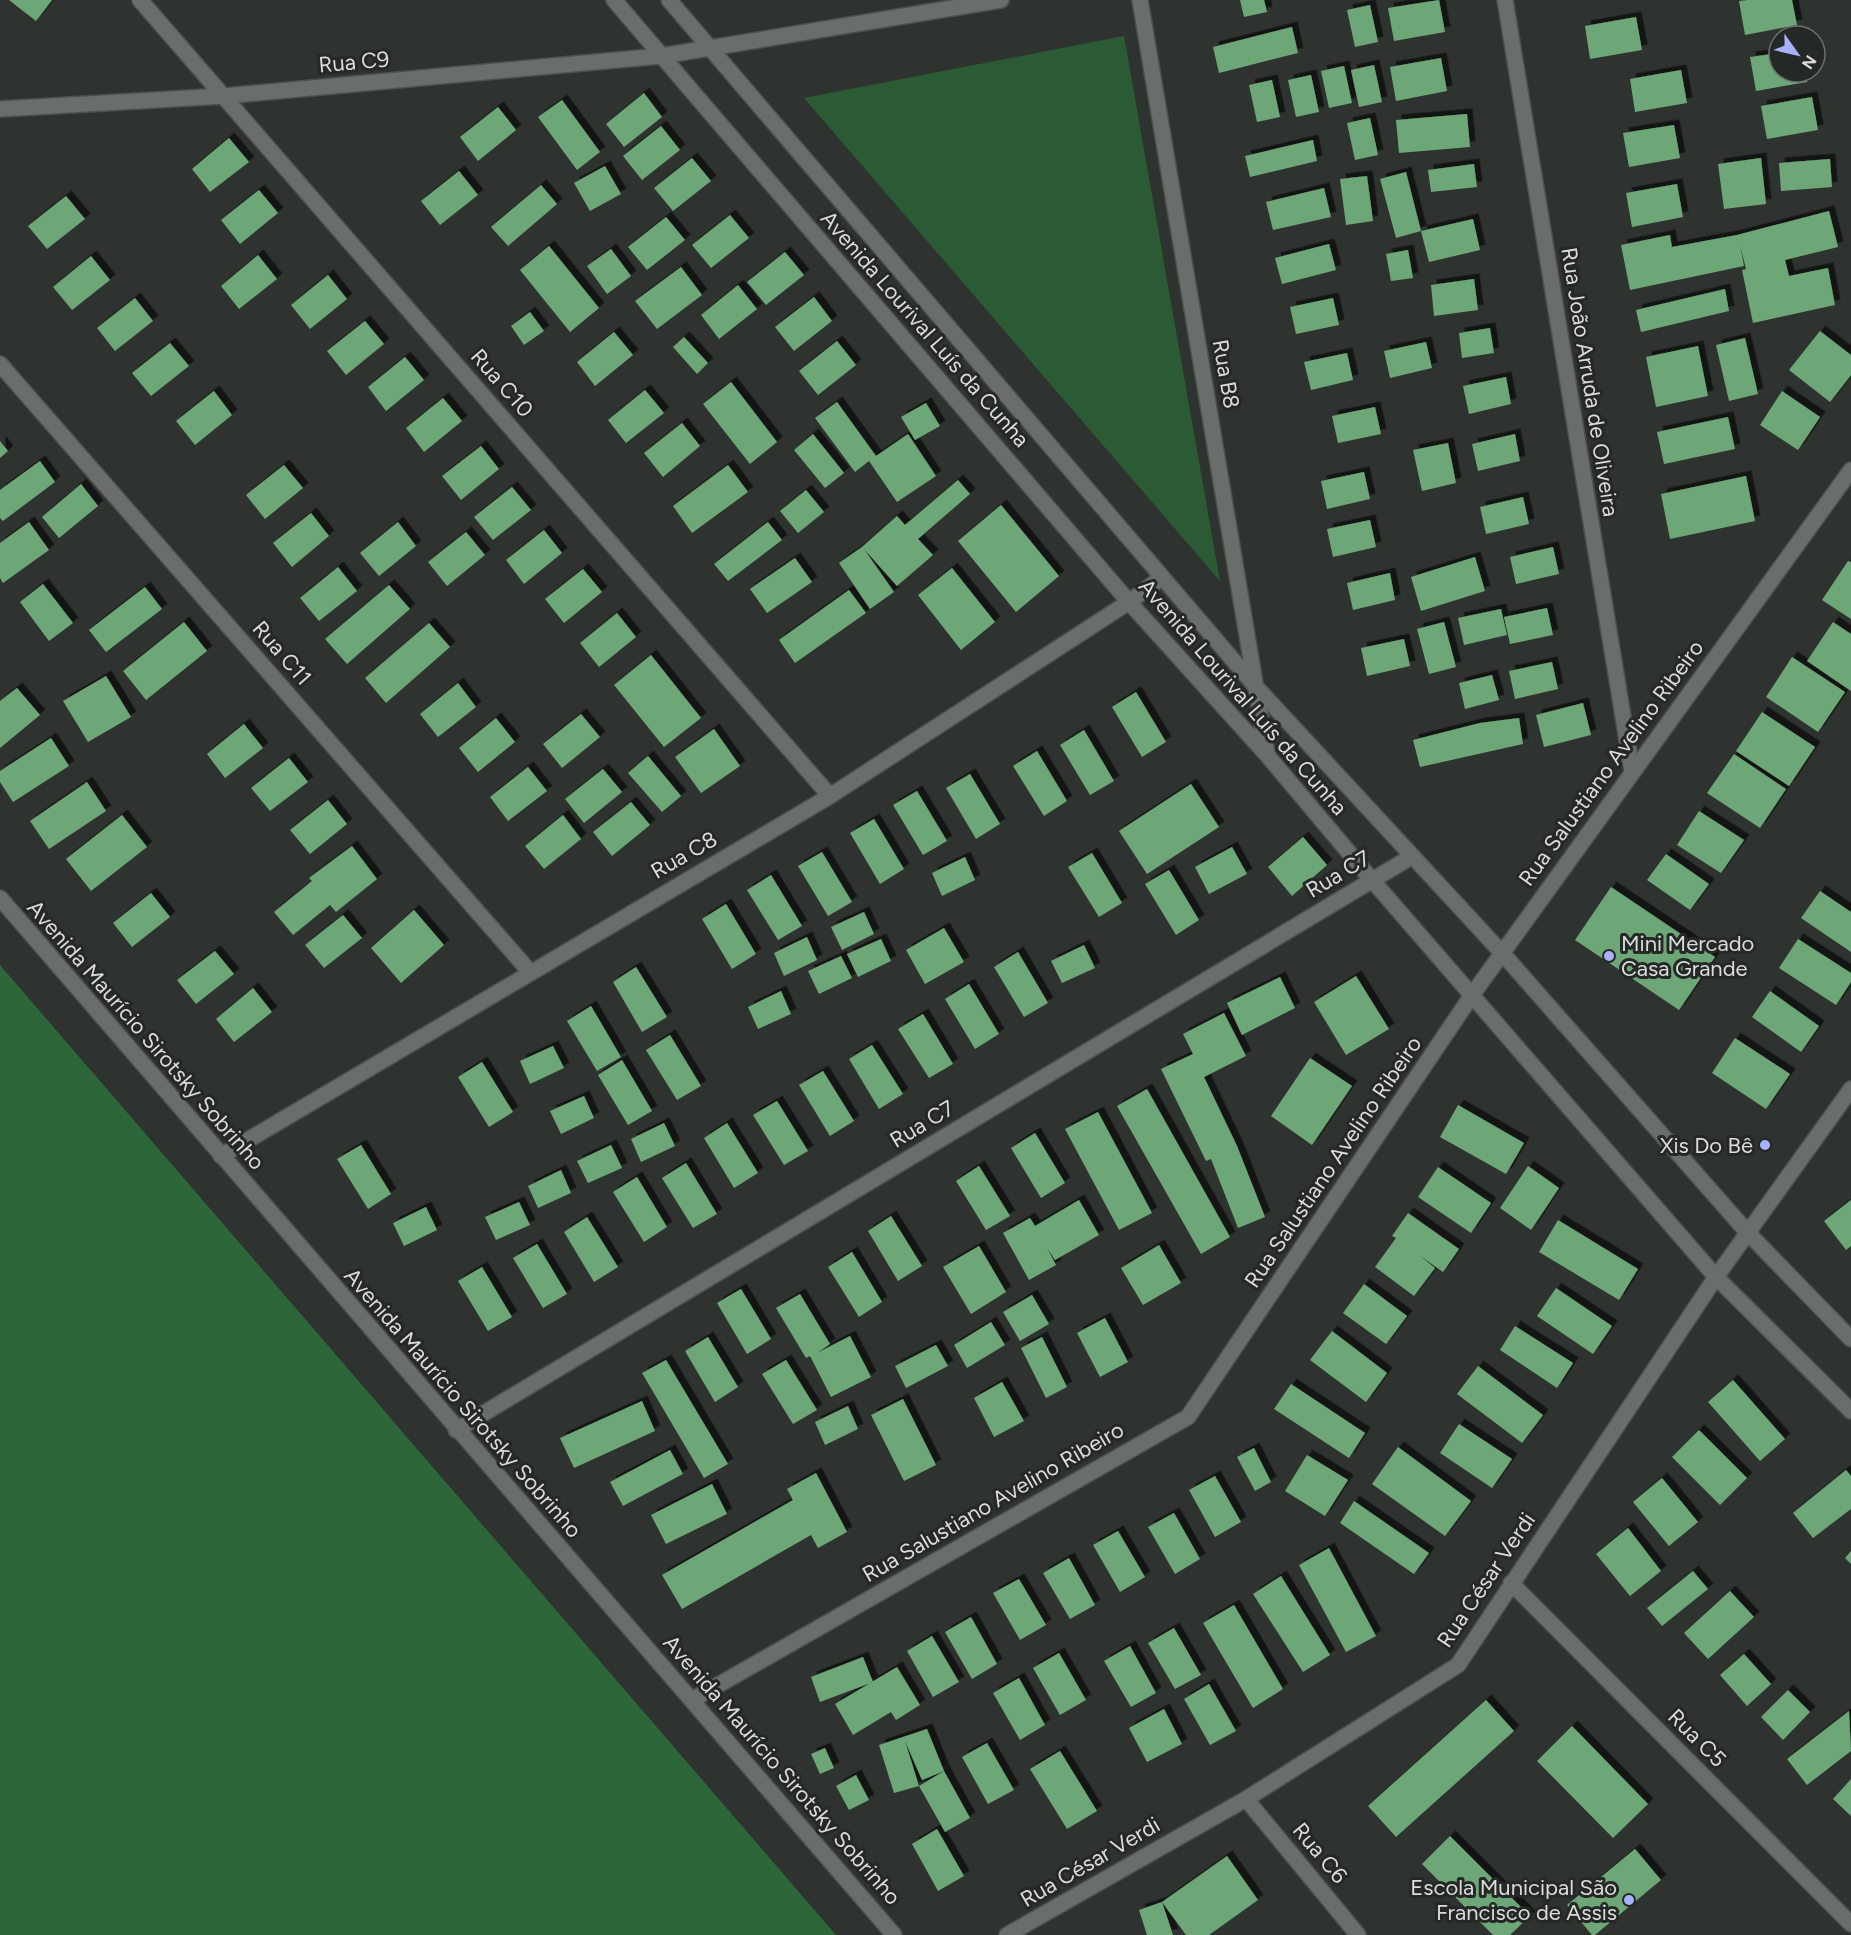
<svg xmlns="http://www.w3.org/2000/svg" width="1851" height="1935" viewBox="0 0 1851 1935" font-family="Figtree,sans-serif">
<style>
.green{fill:#2b5b34}
.forest{fill:#2d6639}
.building{fill:#6da777;fill-rule:evenodd;filter:url(#shadow)}
.lines{fill:none;stroke-linecap:round;stroke-linejoin:round}
.street-casing{stroke:#4d514e;stroke-width:18}
.secondary-casing{stroke:#4d514e;stroke-width:18}
.street{stroke:#696e6a;stroke-width:15}
.secondary{stroke:#696e6a;stroke-width:15}
.poi-dot{fill:#a7b1fc;stroke:#252926;stroke-width:2}
.labels{text-anchor:middle;dominant-baseline:central;stroke-width:6;stroke-linejoin:round;paint-order:stroke}
.street-label{font-size:22px;fill:#d9dcda;stroke:#252926}
.poi-label{font-size:22px;fill:#d9dcda;stroke:#252926;text-anchor:end}
</style>
<defs>
<filter id="shadow"><feDropShadow dx="5.5" dy="-5.5" stdDeviation="0" flood-color="#0009"/></filter>
</defs>
<rect width="100%" height="100%" fill="#2f332f"/>
<path class="green" d="M1124,36L1220,581L804,98Z"/>
<path class="forest" d="M0,965L836,1935H0Z"/>
<path class="building" d="M9,0H52L36,21Z
M1240,0H1264L1267,12L1244,17Z
M1439,0L1445,32L1394,41L1388,8Z
M1748,0H1792L1797,25L1745,35L1739,1Z
M1370,5L1378,42L1355,47L1347,10Z
M1636,17L1642,50L1590,59L1585,26Z
M1292,27L1298,53L1219,73L1213,47Z
M1779,53V72H1806L1807,82L1756,91L1750,57Z
M1441,58L1447,91L1396,101L1390,67Z
M1374,65L1382,102L1359,107L1351,70Z
M1344,66L1352,103L1329,108L1321,71Z
M1681,70L1687,103L1635,112L1630,79Z
M1311,75L1319,112L1296,117L1288,80Z
M1272,80L1280,117L1257,122L1249,85Z
M644,93L662,117L624,147L606,124Z
M1812,97L1818,130L1767,139L1761,106Z
M562,100L600,152L577,170L538,117Z
M498,107L516,130L478,161L460,137Z
M1467,114L1470,147L1399,153L1396,120Z
M1370,118L1378,155L1355,160L1347,123Z
M1674,125L1680,158L1629,167L1623,133Z
M661,126L680,150L642,180L623,156Z
M229,138L249,162L210,192L192,169Z
M1313,140L1317,161L1250,177L1245,156Z
M692,158L711,181L673,211L654,188Z
M1761,158L1766,204L1724,209L1718,164Z
M1830,159L1832,187L1781,191L1779,163Z
M1474,164L1477,187L1431,192L1428,170Z
M605,166L621,194L590,211L574,183Z
M459,171L478,195L440,225L421,201Z
M1406,172L1421,231L1396,238L1380,179Z
M1367,176L1373,221L1346,225L1340,179Z
M1677,184L1683,217L1632,227L1626,193Z
M541,185L557,204L508,246L491,227Z
M1324,188L1331,217L1273,230L1266,202Z
M259,190L278,213L240,244L221,220Z
M66,196L85,219L47,249L28,226Z
M1829,211L1838,247L1785,260L1789,276L1828,268L1835,305L1753,323L1742,270L1746,269L1740,245L1744,266L1630,290L1621,245L1670,235L1672,247L1737,235Z
M730,215L749,238L711,268L692,245Z
M666,217L685,240L647,270L628,247Z
M1473,219L1480,250L1429,262L1421,231Z
M1329,244L1336,270L1282,284L1275,258Z
M549,246L599,308L570,332L520,270Z
M611,249L631,276L607,294L587,266Z
M1408,250L1413,278L1391,281L1386,254Z
M785,252L804,275L766,305L747,282Z
M258,255L277,279L239,309L221,286Z
M91,256L110,280L72,310L53,287Z
M681,267L702,295L657,329L635,301Z
M328,275L347,299L310,329L291,305Z
M1474,279L1478,310L1434,316L1431,285Z
M738,285L757,309L719,339L701,315Z
M1725,289L1729,311L1641,332L1636,310Z
M814,297L832,321L794,351L775,327Z
M135,298L153,321L115,351L97,328Z
M1333,298L1339,325L1296,334L1290,307Z
M530,312L544,331L524,345L511,326Z
M365,321L384,344L346,375L327,351Z
M1490,328L1494,353L1462,358L1459,333Z
M1820,331L1851,355V375L1830,402L1789,370Z
M614,332L633,355L595,386L577,362Z
M684,337L708,363L697,374L673,347Z
M1745,338L1758,394L1729,401L1716,345Z
M837,341L856,365L818,395L799,371Z
M1426,342L1432,368L1390,378L1384,351Z
M170,343L189,366L151,396L132,373Z
M1698,346L1708,396L1656,407L1646,357Z
M1347,353L1353,380L1311,390L1304,362Z
M405,357L424,380L386,411L368,387Z
M1506,377L1511,404L1469,414L1463,386Z
M731,382L777,442L750,464L703,404Z
M645,390L664,413L626,443L608,420Z
M214,391L232,415L195,445L176,421Z
M1782,391L1820,417L1798,450L1760,425Z
M443,398L462,421L424,452L406,428Z
M837,402L876,456L908,434L936,476L897,502L869,461L855,472L815,418Z
M926,403L940,426L915,440L901,417Z
M1375,407L1381,434L1338,443L1332,416Z
M1728,417L1735,449L1664,464L1657,432Z
M682,423L700,446L663,477L644,453Z
M813,434L844,473L825,488L794,450Z
M1515,434L1520,461L1478,471L1472,444Z
M0,441L8,451L0,458Z
M1448,443L1456,483L1422,491L1413,450Z
M481,446L499,469L461,500L442,476Z
M40,461L55,482L3,521L0,518V490Z
M284,465L303,488L265,519L246,495Z
M728,465L748,492L692,533L673,506Z
M1364,472L1370,499L1327,509L1321,481Z
M1746,476L1755,521L1670,539L1661,494Z
M958,480L970,494L918,539L933,555L897,586L864,549L894,592L870,609L839,563L862,547L897,516L905,525Z
M81,484L98,506L59,538L42,517Z
M512,487L531,510L493,540L474,517Z
M806,490L824,512L798,533L780,511Z
M1523,497L1529,524L1486,534L1480,507Z
M1001,505L1059,576L1016,612L958,541Z
M311,513L329,536L292,567L273,543Z
M1370,520L1376,547L1333,557L1327,529Z
M29,522L49,550L3,583L0,578V543Z
M398,522L416,546L379,576L360,553Z
M768,522L782,540L728,581L714,564Z
M544,530L562,553L524,584L506,560Z
M466,532L485,555L447,586L428,562Z
M1553,547L1559,574L1516,584L1510,557Z
M1475,557L1485,591L1421,611L1411,577Z
M795,558L812,582L767,613L750,589Z
M1848,561L1851,562V619L1822,600Z
M338,567L357,591L319,621L300,598Z
M952,568L995,622L961,650L918,595Z
M583,569L602,592L564,623L545,599Z
M1390,573L1395,600L1353,610L1347,583Z
M43,584L73,623L49,641L20,602Z
M389,585L410,609L347,664L325,639Z
M145,587L162,609L106,652L89,630Z
M849,590L866,613L795,663L779,640Z
M1547,608L1553,635L1510,644L1504,617Z
M1501,609L1507,635L1464,645L1458,618Z
M617,613L636,637L599,667L580,643Z
M184,622L207,651L146,700L123,671Z
M1444,622L1456,667L1429,674L1417,629Z
M1833,622L1851,634V691L1807,661Z
M429,623L450,647L386,703L365,678Z
M1404,639L1410,666L1367,676L1361,648Z
M651,655L701,718L664,747L614,685Z
M1792,657L1845,692L1818,732L1766,697Z
M1552,662L1558,689L1515,699L1509,671Z
M1492,675L1499,700L1465,709L1459,683Z
M106,676L131,717L88,742L63,701Z
M458,683L476,707L438,737L420,714Z
M17,688L40,715L0,748V701Z
M1136,692L1166,742L1142,757L1112,707Z
M1583,703L1591,735L1544,747L1536,715Z
M1762,712L1815,747L1789,786L1736,751Z
M581,714L600,737L562,768L543,744Z
M496,718L515,742L478,772L459,748Z
M1519,718L1523,744L1420,767L1413,740L1480,723Z
M244,724L263,748L225,778L207,754Z
M714,729L740,766L701,793L675,757Z
M1084,730L1114,781L1090,795L1060,745Z
M51,738L69,766L13,802L0,782V771Z
M1037,751L1067,801L1044,816L1013,766Z
M1734,754L1786,789L1760,828L1707,793Z
M648,756L681,796L662,812L628,773Z
M289,758L308,782L270,811L251,788Z
M528,767L547,791L508,821L490,797Z
M603,769L622,792L584,823L565,799Z
M970,774L1000,824L976,839L946,788Z
M87,782L106,811L49,849L30,821Z
M1191,784L1219,827L1147,874L1119,831Z
M917,791L947,841L923,855L893,805Z
M328,800L347,824L310,854L290,830Z
M631,802L650,825L612,856L593,832Z
M1699,811L1744,840L1721,873L1677,845Z
M122,815L147,847L91,891L66,859Z
M563,815L581,839L544,869L525,846Z
M874,819L904,869L880,884L850,833Z
M1303,837L1327,865L1292,896L1268,867Z
M352,846L377,879L336,912L330,905L293,935L274,912L312,881L309,878Z
M1232,847L1247,874L1209,894L1195,867Z
M822,852L852,902L828,916L798,866Z
M1092,853L1122,903L1099,917L1068,867Z
M1666,854L1709,884L1690,910L1647,880Z
M965,857L975,880L942,896L932,873Z
M1169,870L1199,920L1176,935L1145,884Z
M771,875L802,926L778,940L747,890Z
M1611,887L1715,957L1679,1010L1575,940Z
M1820,891L1851,912V952L1801,918Z
M151,893L170,917L132,947L113,923Z
M726,904L756,954L732,969L702,919Z
M414,910L444,945L401,983L371,948Z
M864,912L874,934L842,950L831,927Z
M343,915L362,938L324,968L305,945Z
M944,928L964,962L925,984L906,950Z
M807,937L817,960L784,976L774,953Z
M881,939L891,961L858,977L847,954Z
M1798,939L1851,973V982L1836,1005L1779,968Z
M1084,945L1095,968L1062,983L1051,961Z
M215,951L234,974L196,1004L177,980Z
M1018,952L1048,1003L1024,1017L994,967Z
M841,956L852,978L819,994L808,971Z
M636,967L667,1017L642,1032L613,982Z
M1356,976L1389,1029L1346,1055L1314,1002Z
M1280,977L1295,1008L1242,1035L1227,1003Z
M969,984L999,1034L975,1049L945,999Z
M253,988L272,1012L234,1042L216,1019Z
M781,991L791,1014L758,1029L748,1007Z
M1770,991L1819,1026L1801,1052L1752,1017Z
M591,1006L621,1057L597,1071L567,1021Z
M1224,1013L1246,1056L1204,1077L1237,1146L1265,1217L1238,1228L1211,1159L1206,1161L1161,1069L1193,1054L1183,1034Z
M923,1014L953,1064L929,1078L898,1029Z
M670,1035L701,1086L677,1100L646,1050Z
M1735,1038L1790,1074L1766,1109L1712,1073Z
M872,1045L903,1094L879,1109L849,1059Z
M553,1046L564,1068L530,1084L520,1061Z
M1310,1058L1352,1086L1312,1145L1271,1116Z
M622,1060L652,1111L628,1125L598,1075Z
M482,1062L513,1112L489,1127L458,1077Z
M823,1071L854,1121L830,1136L799,1085Z
M1147,1089L1230,1237L1201,1254L1117,1106Z
M584,1096L594,1118L561,1134L550,1111Z
M777,1101L808,1151L784,1165L753,1115Z
M1458,1105L1524,1143L1506,1174L1440,1137Z
M1098,1112L1152,1213L1119,1230L1065,1129Z
M664,1123L675,1146L641,1162L631,1139Z
M727,1123L758,1173L734,1188L704,1138Z
M1035,1133L1065,1183L1041,1198L1011,1148Z
M361,1145L391,1194L368,1209L337,1159Z
M611,1145L622,1168L588,1183L577,1161Z
M686,1163L717,1214L693,1228L662,1178Z
M979,1166L1010,1216L986,1230L956,1181Z
M1528,1166L1559,1188L1531,1230L1500,1208Z
M1438,1167L1491,1203L1471,1233L1418,1197Z
M561,1170L571,1193L538,1208L528,1186Z
M637,1177L667,1227L644,1242L613,1192Z
M1079,1200L1099,1235L1055,1260L1047,1248L1056,1265L1029,1280L1003,1233L1030,1218L1035,1226Z
M1851,1200V1246L1846,1250L1824,1221Z
M519,1202L530,1225L496,1240L485,1217Z
M426,1207L437,1230L404,1246L393,1223Z
M1408,1213L1459,1249L1443,1272L1419,1255L1435,1268L1414,1296L1375,1267L1396,1238L1392,1236Z
M891,1216L922,1266L898,1281L868,1231Z
M587,1217L618,1267L594,1282L564,1232Z
M1558,1220L1638,1269L1619,1300L1539,1252Z
M537,1244L567,1294L543,1308L513,1258Z
M1159,1245L1181,1283L1143,1305L1121,1268Z
M979,1246L1006,1292L971,1314L943,1267Z
M852,1252L882,1302L859,1317L828,1267Z
M482,1267L512,1317L488,1331L458,1281Z
M1364,1284L1407,1316L1386,1344L1343,1313Z
M1556,1288L1612,1326L1593,1354L1537,1316Z
M741,1289L771,1339L747,1354L717,1303Z
M800,1294L830,1344L817,1353L850,1336L871,1377L831,1397L810,1356L806,1358L776,1308Z
M1032,1295L1049,1324L1020,1341L1003,1312Z
M1105,1318L1128,1362L1100,1377L1077,1333Z
M991,1322L1005,1345L967,1368L954,1345Z
M1515,1326L1573,1363L1557,1388L1500,1350Z
M1332,1331L1387,1373L1366,1402L1310,1360Z
M708,1337L738,1387L715,1402L685,1351Z
M1042,1337L1067,1387L1046,1398L1021,1348Z
M936,1345L948,1366L906,1388L895,1366Z
M666,1360L728,1464L704,1478L642,1373Z
M786,1360L817,1410L793,1424L762,1374Z
M1478,1366L1543,1415L1522,1443L1457,1394Z
M1733,1380L1785,1439L1760,1461L1708,1402Z
M1002,1382L1024,1421L994,1437L974,1398Z
M1291,1384L1365,1433L1349,1458L1274,1409Z
M903,1399L936,1465L904,1481L871,1415Z
M642,1401L655,1431L574,1468L560,1438Z
M848,1406L858,1429L825,1445L815,1422Z
M1459,1424L1512,1459L1492,1488L1440,1453Z
M1699,1430L1747,1478L1720,1505L1672,1457Z
M1398,1447L1471,1501L1445,1536L1372,1484Z
M1254,1448L1271,1482L1255,1491L1237,1457Z
M670,1450L683,1474L623,1506L610,1482Z
M1307,1455L1348,1480L1325,1516L1285,1491Z
M1846,1470L1851,1476V1509L1813,1538L1793,1513Z
M816,1473L847,1532L818,1548L811,1535L682,1609L662,1575L793,1500L787,1489Z
M1215,1476L1241,1522L1215,1537L1189,1490Z
M1662,1478L1698,1522L1669,1546L1633,1502Z
M712,1484L727,1514L666,1544L651,1515Z
M1354,1501L1429,1553L1414,1574L1340,1523Z
M1174,1513L1200,1559L1175,1574L1148,1527Z
M1628,1528L1661,1571L1630,1596L1596,1554Z
M1118,1531L1145,1577L1120,1592L1093,1545Z
M1329,1548L1376,1636L1346,1652L1299,1565Z
M1851,1551V1564L1845,1558Z
M1069,1558L1095,1605L1070,1619L1043,1573Z
M1693,1571L1708,1589L1662,1626L1647,1608Z
M1281,1576L1330,1655L1303,1672L1253,1594Z
M1019,1579L1046,1625L1020,1640L993,1593Z
M1730,1591L1754,1617L1708,1659L1684,1633Z
M1234,1605L1283,1689L1253,1708L1203,1623Z
M971,1617L997,1664L972,1679L945,1632Z
M1174,1628L1201,1675L1175,1689L1148,1643Z
M932,1636L959,1682L933,1697L907,1651Z
M1130,1646L1156,1693L1131,1707L1104,1661Z
M1059,1653L1086,1700L1060,1715L1033,1668Z
M1744,1654L1771,1684L1747,1706L1720,1675Z
M863,1657L873,1682L820,1702L811,1677Z
M897,1667L920,1705L896,1720L891,1712L853,1735L835,1704Z
M1019,1678L1045,1725L1020,1740L993,1693Z
M1209,1684L1236,1731L1210,1745L1184,1699Z
M1788,1690L1810,1712L1783,1740L1761,1717Z
M1486,1700L1514,1731L1396,1837L1368,1806Z
M1164,1709L1182,1744L1147,1762L1129,1728Z
M1849,1711L1851,1751L1807,1785L1787,1759Z
M1572,1726L1648,1804L1613,1838L1537,1761Z
M927,1729L944,1771L970,1818L945,1832L919,1786L894,1793L879,1745ZM905,1741L922,1780L944,1771L919,1786Z
M987,1743L1014,1790L988,1804L962,1757Z
M825,1748L834,1768L820,1774L811,1754Z
M1060,1751L1097,1811L1067,1829L1030,1769Z
M856,1775L869,1800L849,1810L836,1786Z
M1851,1779V1816L1833,1799Z
M937,1829L964,1876L938,1891L912,1844Z
M1450,1836L1530,1916L1510,1935H1493L1422,1864Z
M1635,1849L1661,1880L1595,1935H1592L1567,1905Z
M1227,1856L1258,1900L1209,1935H1186L1162,1902Z
M1162,1902L1173,1935H1147L1139,1910Z"/>
<g class="lines">
<g class="street-casing">
<path id="street" d="M140,0L830,796
M1505,0L1632,771
M0,109L224,96L661,56L1001,0
M0,364L530,972
M221,1156L830,796L1129,602L1161,578
M456,1430L1411,857
M1511,1583L1851,1924
M1246,1799L1358,1935
M1007,1935L1246,1799L1458,1665L1716,1277L1851,1089"/>
</g>
<g class="secondary-casing">
<path id="secondary" d="M614,0L1129,602L1267,755L1372,880L1716,1277L1851,1411
M669,0L1257,688L1503,954L1748,1233L1851,1339
M1140,0L1267,754
M0,898L894,1935
M692,1700L1188,1417L1472,995L1851,470"/>
</g>
<use href="#street" class="street"/>
<use href="#secondary" class="secondary"/>
</g>
<g class="poi-dot">
<circle cx="1609" cy="956" r="6"/>
<circle cx="1765" cy="1145" r="6"/>
<circle cx="1629" cy="1900" r="6"/>
</g>
<g class="labels">
<g class="street-label">
<text transform="translate(354 62) rotate(-5)">Rua C9</text>
<text transform="translate(925 329) rotate(49)">Avenida Lourival Luís da Cunha</text>
<text transform="translate(1226 374) rotate(80)">Rua B8</text>
<text transform="translate(1590 382) rotate(81)">Rua João Arruda de Oliveira</text>
<text transform="translate(502 383) rotate(49)">Rua C10</text>
<text transform="translate(282 653) rotate(49)">Rua C11</text>
<text transform="translate(1243 697) rotate(49)">Avenida Lourival Luís da Cunha</text>
<text transform="translate(1611 763) rotate(-54)">Rua Salustiano Avelino Ribeiro</text>
<text transform="translate(684 855) rotate(-30)">Rua C8</text>
<text transform="translate(1338 874) rotate(-31)">Rua C7</text>
<text transform="translate(146 1035) rotate(49)">Avenida Maurício Sirotsky Sobrinho</text>
<text transform="translate(922 1124) rotate(-31)">Rua C7</text>
<text transform="translate(1333 1162) rotate(-56)">Rua Salustiano Avelino Ribeiro</text>
<text transform="translate(463 1403) rotate(49)">Avenida Maurício Sirotsky Sobrinho</text>
<text transform="translate(993 1502) rotate(-30)">Rua Salustiano Avelino Ribeiro</text>
<text transform="translate(1486 1580) rotate(-56)">Rua César Verdi</text>
<text transform="translate(1697 1738) rotate(45)">Rua C5</text>
<text transform="translate(782 1770) rotate(49)">Avenida Maurício Sirotsky Sobrinho</text>
<text transform="translate(1320 1853) rotate(50)">Rua C6</text>
<text transform="translate(1090 1862) rotate(-30)">Rua César Verdi</text>
</g>
<g class="poi-label">
<text x="1621" y="943" text-anchor="start">Mini Mercado<tspan x="1621" dy="25">Casa Grande</tspan></text>
<text x="1753" y="1145">Xis Do Bê</text>
<text x="1617" y="1887">Escola Municipal São<tspan x="1617" dy="25">Francisco de Assis</tspan></text>
</g>
</g>
<g transform="translate(1797 54) rotate(124)"><circle r="28" fill="#252926" stroke="#6d716e" stroke-width="1.5"/>
<path d="M0-4.5L10 22L0 15L-10 22Z" fill="#a7b1fc"/>
<text y="-9" font-size="16" font-weight="bold" text-anchor="middle" fill="#d9dcda">N</text>
</g>
</svg>
